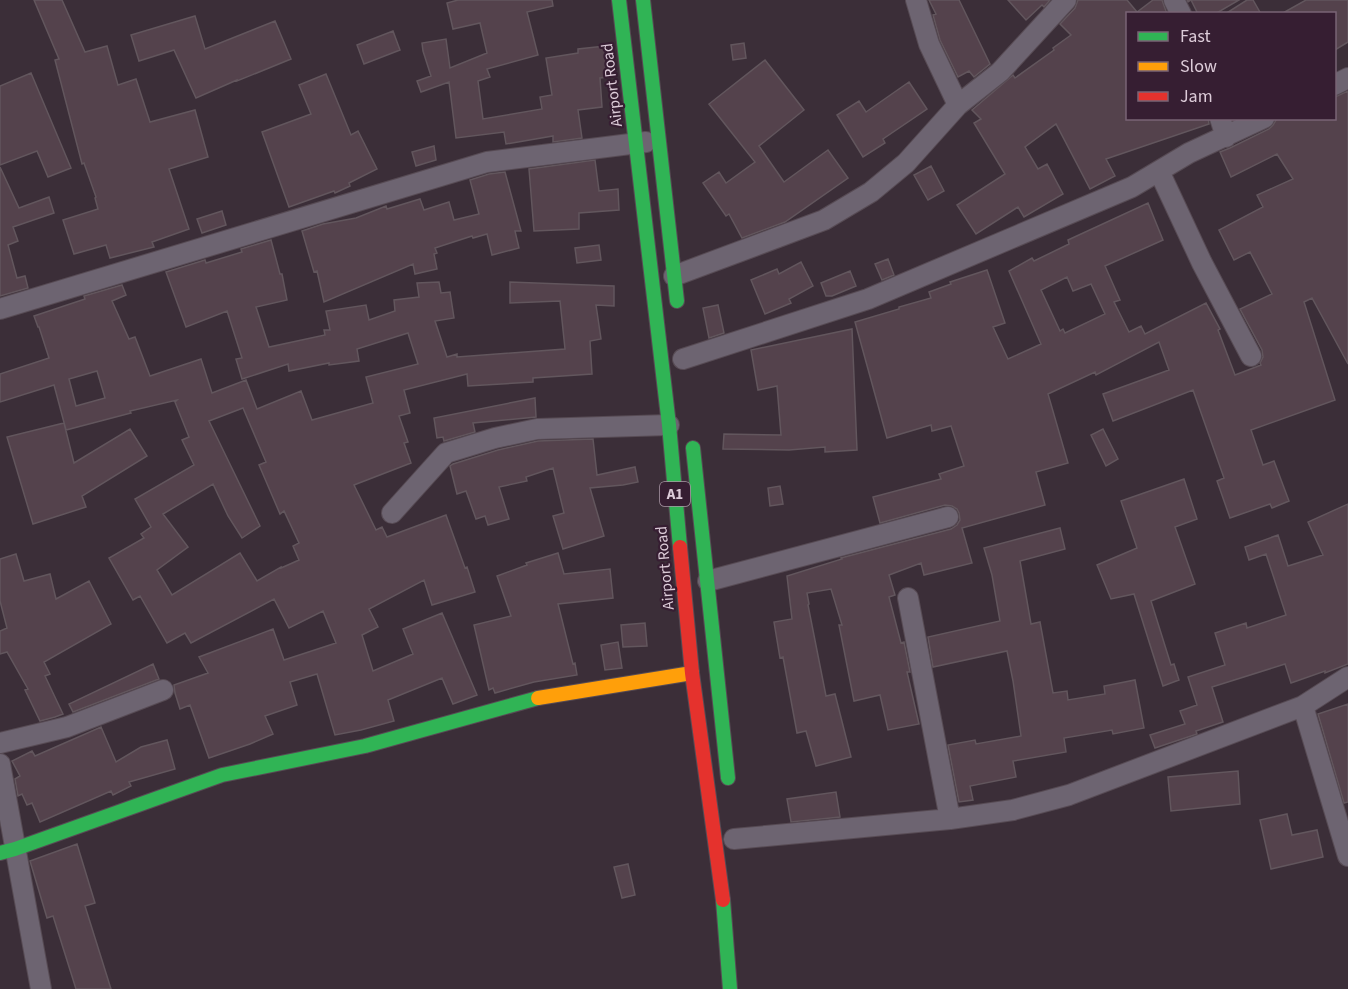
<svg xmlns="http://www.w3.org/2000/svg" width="1348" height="989" viewBox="0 0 1348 989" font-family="'Source Sans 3',sans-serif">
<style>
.building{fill:#54424c;stroke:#62565d;stroke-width:1.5;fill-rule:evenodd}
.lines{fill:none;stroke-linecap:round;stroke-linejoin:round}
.street-casing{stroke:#574b54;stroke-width:22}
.fast-casing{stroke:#574b54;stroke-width:16}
.slow-casing{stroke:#574b54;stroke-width:16}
.jam-casing{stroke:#574b54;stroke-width:16}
.street{stroke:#6d6471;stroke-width:20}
.fast{stroke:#30b455;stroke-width:14}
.slow{stroke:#ff9f0a;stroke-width:14}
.jam{stroke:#e5322d;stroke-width:14}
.labels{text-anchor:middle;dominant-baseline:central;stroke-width:4.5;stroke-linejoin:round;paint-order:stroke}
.shield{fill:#361e32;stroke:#ab98a7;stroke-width:1.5}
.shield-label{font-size:15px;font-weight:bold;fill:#ddccd9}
.street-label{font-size:16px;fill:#ddccd9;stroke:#361e32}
</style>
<rect width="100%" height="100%" fill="#3b2e38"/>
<path class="building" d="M34,0H62L85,52L107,46L118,85L136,79L150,122L195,110L208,157L169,169L189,229L152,242L154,247L110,258L106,245L74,254L63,220L98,209L95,198L96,197L84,163L82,164L55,60L59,59Z
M458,0H552L553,6L527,12L538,55L487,69L490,77L478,81L483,119L542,109L540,97L552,95L546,58L578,53V49L605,46L608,77L600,78L602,107L578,110L582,138L553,142V136L506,144L504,132L456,138L449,82L421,92L417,81L431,76L423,51L422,43L446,39L450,68L487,53L480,23L453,29L447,3Z
M929,0H959L990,64L974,77L969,71L958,77L940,40L933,15L936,14Z
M1008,0H1050L1044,7L1042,5L1026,20Z
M1078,0H1127L1137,12L1153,0H1162L1167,14H1128V118H1208L1209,124L1106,159L1115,176L1090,189L1056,124L1025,147L1038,169L1047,164L1063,194L1024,217L1018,207L976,234L957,205L1005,174L974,123L981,119L972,110L1013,75L1015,78L1054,50L1053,48L1071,35L1060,24L1075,8Z
M1187,0H1239L1215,14H1198L1191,0L1188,2Z
M1247,0H1253L1261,14H1225Z
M1306,0H1348V42L1335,50V14H1281Z
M195,16L205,49L275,21L291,59L237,81V80L196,98L174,50L139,61L131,35Z
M393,31L400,50L364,64L357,45Z
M744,43L746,58L733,60L731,45Z
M765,60L804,110L759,146L784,182L828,150L848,178L785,222L742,238L729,214L726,216L703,183L719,172L726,183L755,162L709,104Z
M31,73L71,168L48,177L37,151L0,165V86Z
M326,74L351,135L358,131L377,169L349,183L350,186L335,193L334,191L289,207L262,132L311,114L299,85Z
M909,82L927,109L883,139L885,143L863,157L837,115L859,101L866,112Z
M1348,91V364L1312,298L1304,302L1335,400L1251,430L1263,465L1274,461L1289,501L1272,508L1270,504L1230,518L1217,481L1224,478L1193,390L1113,421L1103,394L1169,370L1159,342L1096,375L1095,372L1048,394L1068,463L1036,472L1045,505L962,528L972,563L924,575L921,563L889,575L895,595L889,597L901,643L904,642L910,672H907L919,724L888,730L880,695L854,701L839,625H842L831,589L807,593L809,604L808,605L826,696L835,694L851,757L816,766L806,731L797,733L783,657L780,658L774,622L792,619L787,576L842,559L841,558L951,529L957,525L960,520L959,513L957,509L952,506L945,505L880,523L873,497L941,479L939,474L964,466L951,426L932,431L931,425L887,438L855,322L899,309V307L931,298L929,292L951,284L950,282L987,270L1005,323L993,327L1008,359L1041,344L1009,271L1032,258L1034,261L1069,244L1068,240L1148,203L1163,240L1105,266L1120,300L1114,302L1129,332L1141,326L1145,334L1206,303L1220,329L1218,330L1235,375L1261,365L1260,363L1263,357L1262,350L1240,309L1272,294L1250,252L1234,260L1219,230L1263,207L1257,195L1293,179L1277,154L1231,177L1220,152L1230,148L1269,129L1273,125L1276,120L1279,118H1335V97ZM1067,277L1073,291L1091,284L1105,314L1065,333L1063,329L1060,331L1041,290Z
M434,146L436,160L416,166L412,152Z
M595,160L599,191L618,189L619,210L579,213V229L534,231L529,169Z
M931,166L944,191L928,200L914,175Z
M0,167L19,208L49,197L54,213L13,227L18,241L8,245L17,278L25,276L28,288L0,296Z
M505,172L521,231H515L519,248L492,255L487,234L473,238L472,236L435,248L437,253L434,254L437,269L415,274L413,264L324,302L317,271L314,272L302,231L323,224L356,218L386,206L387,209L420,199L424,210L449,202L454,220L479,214L470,180L489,174Z
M222,211L226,225L202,233L197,219Z
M271,240L280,274H282L287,300L256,307L269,347L325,335L324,330H330L326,311L366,305L369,320L395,311L394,300L419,297L417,283L439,282L441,293L450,292L454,318L435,321L447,357L457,354V357L565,349L560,301L510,303V282L614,286V306L596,305L601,339L590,341L592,374L533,378V382L468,386L467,374L404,390L410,413L399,416L408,442L404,443L411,463L354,485L376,530L382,527L387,537L446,515L465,568L467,567L475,592L432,605L424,580L369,609L378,627L362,635L373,671L413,654L403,629L442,613L477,695L453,704L442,678L388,700L394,721L361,730L335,735L317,674L290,682L297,705L265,716L273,734L250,744L209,758L190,705L180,709L175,693L174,685L208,673L199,657L273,629L284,660L336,643L323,611L289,628L274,599L191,643L185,633L167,643L140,596L133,600L109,558L144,538L141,534L151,527L135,499L194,465L182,440L189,437L175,402L177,400L130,411L131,413L66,430L54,385L0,402V374L49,358L39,327H38L34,316L85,299L84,296L122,285L126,295L112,301L129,339L135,337L150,376L201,359L212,393L246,380L257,409L301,391L312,420L373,403L366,377L418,364L408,333L357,349L359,361L329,365V363L289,371L288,364L242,379L236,359L242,358L227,311L186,327L166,272L205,260L206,263L242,252L241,249ZM97,371L105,398L76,406L69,379ZM243,408L266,462L259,465L280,514L284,511L299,543L293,546L299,560L281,568V567L257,581L240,553L172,595L157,570L188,547L163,514L213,484L228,516L242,538L260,526L209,421Z
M599,245L601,260L577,263L575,248Z
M888,259L894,275L882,280L875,264Z
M801,262L813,286L789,299L791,303L765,314L751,280L777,269L779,274Z
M850,271L856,286L832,296H826L821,283Z
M718,305L724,333L709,338L703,308Z
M852,329L857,450L825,452V447L789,450L723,449L724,434L781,435L777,386L758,390L751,350Z
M535,398L536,417L473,423L475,432L444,441L443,437L437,438L434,418Z
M64,423L74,463L130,429L147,456L82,496L86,507L33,524L7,437Z
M1103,429L1118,459L1106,466L1091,435Z
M593,439L597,475L635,467L638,482L623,485L590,488L604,536L563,549L553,516L564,513L553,468L526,477L527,481L499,487L509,519L488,525L485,516L476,519L466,491L457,494L450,466L453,464L498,450L538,441Z
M1184,479L1197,519L1175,527L1195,584L1151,601L1171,665L1174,664L1179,680L1163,686L1134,594L1111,599L1097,565L1137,548L1121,501Z
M780,486L783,504L770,506L768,488Z
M1348,504V664L1325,673V671L1291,683L1285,664L1212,687L1223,722L1196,731L1197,734L1155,748L1150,735L1185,724L1180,711L1197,705L1188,677L1225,665L1215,633L1246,623L1247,628L1286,615L1266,554L1249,560L1245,547L1278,535L1288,566L1323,555L1308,522Z
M1060,528L1065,549L1020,561L1031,624L1040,622L1053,693L1067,691L1068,700L1105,694L1104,686L1135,680L1144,728L1113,734L1112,730L1064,738L1066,752L1013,761L1016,777L970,786L973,800L959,802L948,745L975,740L976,744L1021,736L1013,681L1007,651L933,667L928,637L1000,621L992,575L984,548Z
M558,553L564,574L610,569L613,598L558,604L573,664L575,663L577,675L534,682L495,693L493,688L489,690L474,625L511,616L497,576L527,565L526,563Z
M16,554L24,581L50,574L56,599L89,581L111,624L44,662L50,674L45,676L63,714L55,717L40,721L25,690L28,689L7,652L0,654V631L7,628L0,601V559Z
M645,623L647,646L623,647L621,625Z
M618,642L622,668L605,670L601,645Z
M153,664L159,679L73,712L69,704Z
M1348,704V802L1344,803L1318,714Z
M101,727L116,762L141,747L167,740L175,769L129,782L131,786L113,795L111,791L40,822L32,803L27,805L22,794L18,796L15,779L20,776L12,761L32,751L35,756Z
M1238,771L1240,804L1171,811L1168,777Z
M836,792L840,817L791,822L787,799Z
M1287,814L1292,835L1317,830L1323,857L1271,869L1260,820Z
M77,844L95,903L85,906L111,989H76L53,916L47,918L30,861Z
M628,864L635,895L622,898L614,867Z"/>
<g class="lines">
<g class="street-casing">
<path id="street" d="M916,0L929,44L958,105
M1174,0L1181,14
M1334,85L1348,78
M1220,118L1226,137
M1159,171L1202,263L1251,356
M674,276L824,220L871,192L906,163L958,105L1000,72L1066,0
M0,309L487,162L646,142
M683,359L868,299L1132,187L1189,153L1264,118
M392,513L446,453L495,438L537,429L669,425
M708,581L948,517
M908,598L950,819
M1303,706L1348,856
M0,743L67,727L163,690
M0,764L41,989
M734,839L950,819L1013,810L1069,795L1303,706L1348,677"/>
</g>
<g class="fast-casing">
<path id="fast" d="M619,0L669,425L680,547
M643,0L677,301
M693,448L728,778
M0,853L15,849L222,775L365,746L538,698
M723,900L730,989"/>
</g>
<g class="slow-casing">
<path id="slow" d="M538,698L692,673"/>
</g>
<g class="jam-casing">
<path id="jam" d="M680,547L692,673L723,900"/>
</g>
<use href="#street" class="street"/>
<use href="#fast" class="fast"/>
<use href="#slow" class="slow"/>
<use href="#jam" class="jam"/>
</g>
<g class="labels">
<rect class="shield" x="660" y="482" width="30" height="24" rx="4.5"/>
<g class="shield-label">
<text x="675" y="494">A1</text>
</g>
<g class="street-label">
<text transform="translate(612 85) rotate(-97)">Airport Road</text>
<text transform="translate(665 568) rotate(-95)">Airport Road</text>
</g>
</g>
<rect x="1126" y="12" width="210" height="108" fill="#361e32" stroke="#796475" stroke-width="1.5"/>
<rect x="1138" y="32" width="30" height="9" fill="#30b455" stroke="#796475" stroke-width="1.5"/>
<text x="1180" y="42" font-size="18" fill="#ddccd9">Fast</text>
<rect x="1138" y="62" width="30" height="9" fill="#ff9f0a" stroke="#796475" stroke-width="1.5"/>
<text x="1180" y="72" font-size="18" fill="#ddccd9">Slow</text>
<rect x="1138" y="92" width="30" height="9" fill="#e5322d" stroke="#796475" stroke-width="1.5"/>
<text x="1180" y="102" font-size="18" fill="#ddccd9">Jam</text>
</svg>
